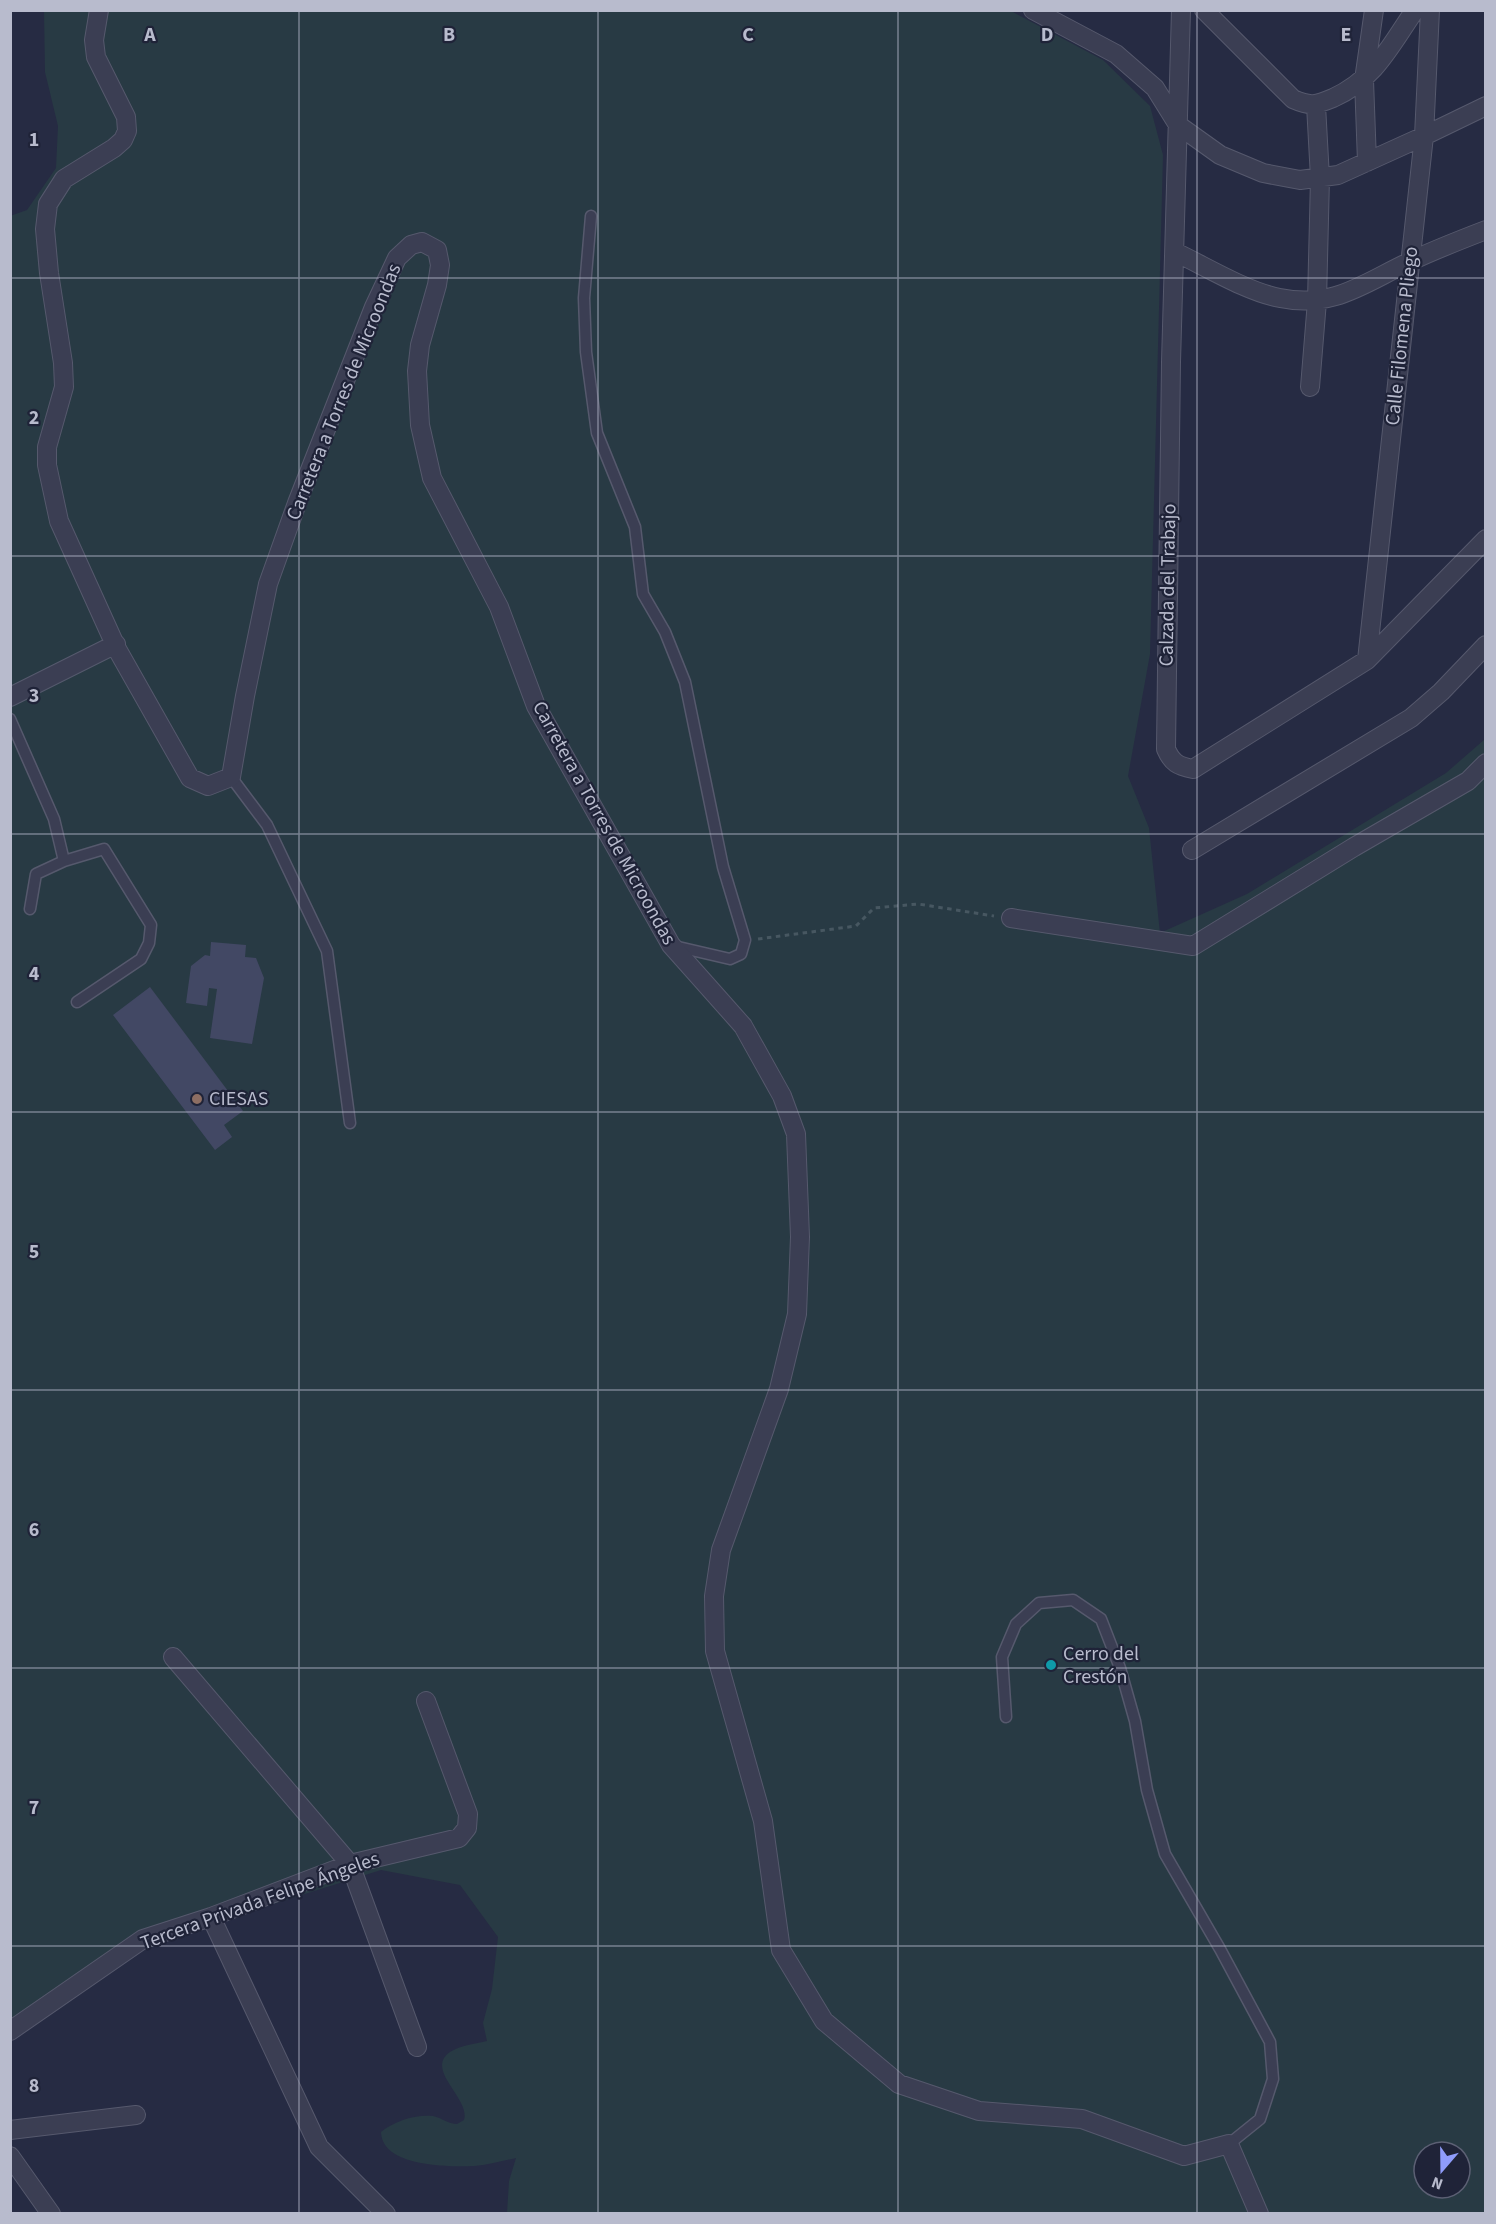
<svg xmlns="http://www.w3.org/2000/svg" width="1496" height="2224" viewBox="0 0 1496 2224" font-family="'Source Sans 3',sans-serif">
<style>
.green{fill:#283a44;fill-rule:evenodd}
.building{fill:#424864}
.lines{fill:none;stroke-linecap:round;stroke-linejoin:round}
.lane-casing{stroke:#56596d;stroke-width:13}
.street-casing{stroke:#56596d;stroke-width:20}
.path{stroke:#475761;stroke-width:3;stroke-dasharray:4.5 4.5;stroke-linecap:butt}
.lane{stroke:#3b3e53;stroke-width:10}
.street{stroke:#3b3e53;stroke-width:18}
.grid{fill:none;stroke:#b8bbcd;stroke-width:1.5;stroke-opacity:0.55}
.education-dot{fill:#8d6e63;stroke:#1f2338;stroke-width:2}
.culture-dot{fill:#0f9aa8;stroke:#1f2338;stroke-width:2}
.labels{text-anchor:middle;dominant-baseline:central;stroke-width:4.5;stroke-linejoin:round;paint-order:stroke}
.street-label{font-size:20px;fill:#b8bbcd;stroke:#1f2338}
.poi-label{font-size:20px;fill:#b8bbcd;stroke:#1f2338;text-anchor:start}
.grid-label{font-size:20px;text-anchor:middle;font-weight:bold;fill:#b8bbcd;stroke:#1f2338;stroke-width:4.5;stroke-linejoin:round;paint-order:stroke}
</style>
<rect width="100%" height="100%" fill="#262b43"/>
<path class="green" d="M1009,10L1103,60L1150,106L1163,155L1150,654L1128,776L1149,828L1160,933L1247,894L1446,773L1485,739V2213H507L509,2181L516,2158C502,2161 488,2165 474,2166C449,2167 382,2167 381,2132C394,2121 416,2114 433,2116C442,2118 448,2124 457,2124L464,2120C471,2099 424,2070 450,2052C461,2045 475,2044 487,2041L483,2023L492,1989L498,1937L460,1885L381,1870L213,1923L120,1959L11,2021L10,216L27,210L56,168L58,126L45,72L44,11ZM1424,2152H1460V2188H1424Z"/>
<path class="building" d="M211,942L246,945L245,957L256,958L264,978L252,1044L210,1038L217,989L209,988L207,1006L186,1003L191,966L205,955L210,956Z
M150,987L243,1111L224,1125L232,1137L215,1150L113,1015Z"/>
<g class="lines">
<g class="lane-casing">
<path id="lane" d="M591,216L584,298L586,352L597,433L635,527L643,594L665,632L685,682L723,867L745,940L741,954L730,959L674,946
M10,719L54,819L64,861
M231,777L267,825L327,951L350,1123
M30,909L36,874L64,861L104,849L151,925L149,943L141,959L77,1002
M1006,1717L1002,1657L1016,1624L1039,1603L1073,1600L1101,1619L1120,1668L1135,1721L1147,1790L1165,1854L1220,1949L1270,2042L1273,2079L1260,2119L1229,2144"/>
</g>
<g class="street-casing">
<path id="street" d="M99,10L94,40L96,57L126,117L127,131L123,140L114,148L64,179L48,204L45,229L49,273L63,363L64,387L47,447V465L59,521L117,649L190,778L208,786L231,777L245,696L268,584L297,503L374,307L397,258L411,245L422,242L437,250L440,265L437,285L420,345L417,371L420,425L432,478L499,607L536,706L671,945L743,1026L782,1096L796,1134L800,1237L797,1314L779,1389L721,1550L714,1596L715,1651L763,1821L781,1950L824,2021L899,2084L979,2111L1082,2119L1184,2156L1229,2144L1259,2214
M1033,10L1116,54L1155,88L1178,125L1220,155L1263,173L1300,180L1338,175L1424,136L1486,106
M1181,10L1171,362L1166,749C1172,763 1178,766 1193,769L1367,660L1486,539
M1204,10L1293,99C1311,107 1316,105 1333,98C1375,79 1390,46 1415,10
M1367,162L1364,80L1374,10
M1175,252C1205,266 1247,292 1280,298C1333,309 1364,283 1409,262C1434,250 1460,240 1486,230
M1310,387L1317,301L1320,178L1316,105
M1367,660L1424,136L1430,10
M10,697L116,644
M1192,850L1411,718L1441,692L1486,645
M1011,918L1193,946L1354,847L1468,781L1486,763
M173,1657L350,1864L417,2047
M211,1917L319,2147L386,2214
M10,2031L143,1939L211,1917L350,1864L459,1838L467,1828L468,1814L426,1701
M10,2130L136,2115
M10,2156L51,2214"/>
</g>
<path class="path" d="M758,939L856,926L874,908L918,904L994,916"/>
<use href="#lane" class="lane"/>
<use href="#street" class="street"/>
</g>
<path class="grid" d="M299,10V2214M598,10V2214M898,10V2214M1197,10V2214M10,278H1486M10,556H1486M10,834H1486M10,1112H1486M10,1390H1486M10,1668H1486M10,1946H1486"/>
<circle class="education-dot" cx="197" cy="1099" r="6"/>
<circle class="culture-dot" cx="1051" cy="1665" r="6"/>
<g class="labels">
<g class="street-label">
<text transform="translate(1402 336) rotate(-84)">Calle Filomena Pliego</text>
<text transform="translate(344 392) rotate(-68)">Carretera a Torres de Microondas</text>
<text transform="translate(1168 585) rotate(-89)">Calzada del Trabajo</text>
<text transform="translate(604 823) rotate(61)">Carretera a Torres de Microondas</text>
<text transform="translate(260 1901) rotate(-20)">Tercera Privada Felipe Ángeles</text>
</g>
<g class="poi-label">
<text x="209" y="1099">CIESAS</text>
<text x="1063" y="1654">Cerro del<tspan x="1063" dy="23">Crestón</tspan></text>
</g>
</g>
<g class="grid-label">
<text x="150" y="41">A</text>
<text x="449" y="41">B</text>
<text x="748" y="41">C</text>
<text x="1047" y="41">D</text>
<text x="1346" y="41">E</text>
<text x="34" y="146">1</text>
<text x="34" y="424">2</text>
<text x="34" y="702">3</text>
<text x="34" y="980">4</text>
<text x="34" y="1258">5</text>
<text x="34" y="1536">6</text>
<text x="34" y="1814">7</text>
<text x="34" y="2092">8</text>
</g>
<rect width="1496" height="2224" fill="none" stroke="#b8bbcd" stroke-width="24"/>
<g transform="translate(1442 2170) rotate(200)"><circle r="28" fill="#1f2338" stroke="#5c6074" stroke-width="1.5"/>
<path d="M0-4.5L10 22L0 15L-10 22Z" fill="#8f9cfb"/>
<text y="-9" font-size="16" font-weight="bold" text-anchor="middle" fill="#b8bbcd">N</text>
</g>
</svg>
